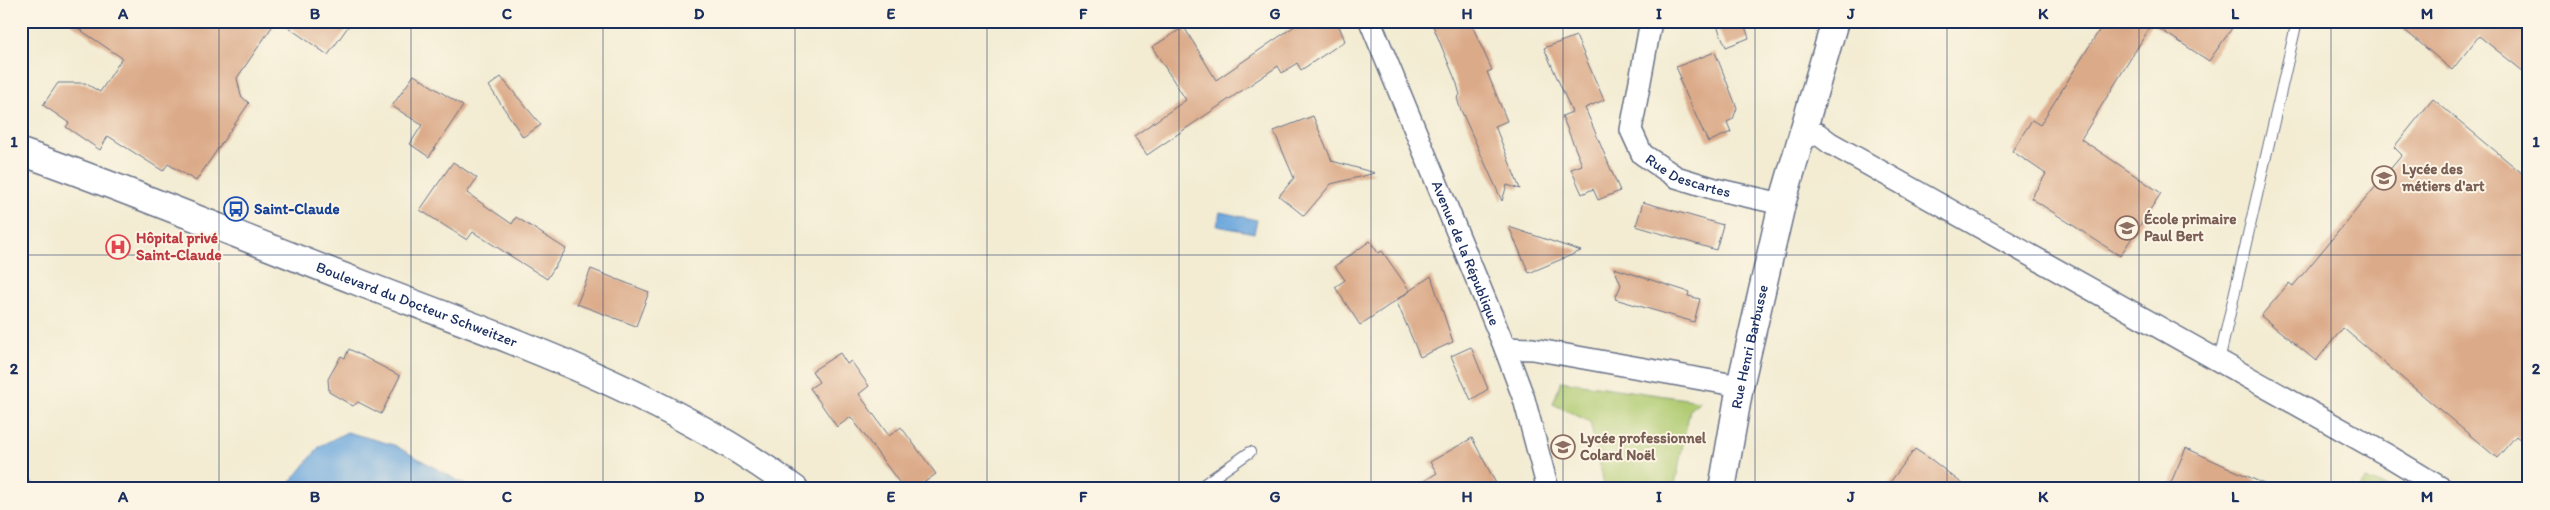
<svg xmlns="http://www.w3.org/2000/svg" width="2550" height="510" viewBox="0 0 2550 510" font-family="Itim,sans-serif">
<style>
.green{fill:#aeca70;stroke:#647c67}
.water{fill:#6da8dd;stroke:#446c9e}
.building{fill:#dbaa89}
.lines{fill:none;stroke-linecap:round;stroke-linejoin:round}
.service-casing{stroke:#677187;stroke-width:12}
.minor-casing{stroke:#677187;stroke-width:24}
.tertiary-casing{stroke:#677187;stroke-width:29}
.service{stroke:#fff;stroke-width:10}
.minor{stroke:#fff;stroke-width:21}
.tertiary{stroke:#fff;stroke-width:26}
.grid{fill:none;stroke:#1b2f5e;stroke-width:1;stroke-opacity:0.55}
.labels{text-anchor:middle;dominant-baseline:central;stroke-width:4;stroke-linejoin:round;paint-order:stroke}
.education-label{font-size:15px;font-weight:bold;fill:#785e54;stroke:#fcf5e5;text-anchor:start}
.street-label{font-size:15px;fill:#1b2f5e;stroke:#fcf5e5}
.transit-label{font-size:15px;font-weight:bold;fill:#164399;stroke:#fcf5e5;text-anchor:start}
.health-label{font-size:15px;font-weight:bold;fill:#be3a42;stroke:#fcf5e5;text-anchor:start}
.neatline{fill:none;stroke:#1b2f5e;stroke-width:2}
.grid-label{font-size:16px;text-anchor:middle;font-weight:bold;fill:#1b2f5e}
</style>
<rect width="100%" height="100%" fill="#fcf5e5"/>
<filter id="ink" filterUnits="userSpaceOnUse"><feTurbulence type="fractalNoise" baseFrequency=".02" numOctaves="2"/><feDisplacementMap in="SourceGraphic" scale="10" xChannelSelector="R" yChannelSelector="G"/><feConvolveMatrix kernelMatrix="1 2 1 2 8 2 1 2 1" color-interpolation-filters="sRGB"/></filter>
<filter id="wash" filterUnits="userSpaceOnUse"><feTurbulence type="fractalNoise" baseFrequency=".0096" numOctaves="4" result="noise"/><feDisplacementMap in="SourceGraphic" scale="20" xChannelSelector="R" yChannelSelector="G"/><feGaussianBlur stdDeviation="1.12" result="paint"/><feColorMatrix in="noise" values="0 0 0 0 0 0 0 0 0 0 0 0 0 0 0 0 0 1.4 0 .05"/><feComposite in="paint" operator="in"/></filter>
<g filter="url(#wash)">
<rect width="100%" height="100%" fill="#f3ecd3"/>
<path class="green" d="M1561,381L1700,401L1690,409L1674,489H1605L1590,422L1553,404Z
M2366,479L2389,489H2358Z"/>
<path class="water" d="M1220,212L1257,220L1254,233L1217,226Z
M347,432L394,445L473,489H285L320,446Z
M21,474L39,489H25L21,486Z"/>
<g id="blocks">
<path class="building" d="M67,21H276L237,78L241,96L249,103L196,181L168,164L163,171L108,136L100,150L66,127L69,123L43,105L58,83H85L100,92L122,58Z
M279,21H352L328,55Z
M1302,21H1337L1345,41L1301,70L1297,63L1282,73L1278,66L1147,155L1134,136L1186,100L1152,47L1184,27L1216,80Z
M1431,21H1470L1492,70L1487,72L1507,121L1495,126L1520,189L1507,185L1502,201L1460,108L1457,98L1460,95L1457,84Z
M1715,21H1743L1749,38L1726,47Z
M2105,21H2237L2209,61L2152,24L2081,139L2161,193L2120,256L2031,198L2046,174L2012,151L2032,120L2040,125Z
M2394,21H2529V76L2479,36L2452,70Z
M1576,36L1604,100L1585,108L1620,191L1598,200L1593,189L1582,194L1571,169L1582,165L1562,116L1572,112L1544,48Z
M1715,52L1737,108L1733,119L1727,122L1731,132L1708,142L1679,79L1681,78L1676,67Z
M414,75L463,106L429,157L410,144L422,125L392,106Z
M501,77L541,125L523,137L489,86Z
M2433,99L2529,179V447L2516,436L2497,458L2343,328L2316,361L2261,316L2289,283L2293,286L2402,155L2394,147Z
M1313,116L1332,161L1375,173L1331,184L1304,216L1279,196L1294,178L1274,131Z
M453,162L477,178L467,193L512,224L516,217L566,249L547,279L473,232L467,240L420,210Z
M1643,202L1723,225L1716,250L1636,226Z
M1509,227L1581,251L1529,273Z
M1370,241L1378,253L1382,251L1410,291L1360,325L1335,287L1345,280L1335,266Z
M1614,268L1689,292L1688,296L1700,299L1694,322L1615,299L1621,285Z
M591,269L649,292L636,326L577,304Z
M1431,276L1453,342L1420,357L1396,300Z
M1471,347L1488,389L1471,400L1451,356Z
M349,349L400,376L381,414L358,402L353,406L329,392L328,379L341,356L345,358Z
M840,353L847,364L851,361L869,386L859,394L889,436L901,427L936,474L915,489H904L851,417L837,427L810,388L819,382L812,371Z
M1472,438L1499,489H1411L1437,473L1430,462Z
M2186,448L2275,489H2168Z
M1915,449L1932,460L1969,489H1885Z"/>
</g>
</g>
<g filter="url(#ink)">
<use href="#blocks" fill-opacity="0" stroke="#677187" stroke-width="1"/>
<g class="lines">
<g class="service-casing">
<path id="service" d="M2219,361L2297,21
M1197,489L1250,452"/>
</g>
<g class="minor-casing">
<g id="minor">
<path id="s1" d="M1370,21L1505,348L1524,399L1548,489"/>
<path id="s2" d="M1651,21L1631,130L1642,154L1676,177L1715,189L1782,204"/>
<path d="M1803,138L1818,134L1830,143L2387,455L2443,489"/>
<path d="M1505,348L1533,349L1740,386"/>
</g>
</g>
<g class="tertiary-casing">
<g id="tertiary">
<path id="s3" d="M21,152C135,192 246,239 358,282C509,340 665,392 795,489"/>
<path id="s4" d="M1722,489L1740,386L1782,204L1835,21"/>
</g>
</g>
<use href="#service" class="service"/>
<use href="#minor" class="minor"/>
<use href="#tertiary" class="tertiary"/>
</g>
</g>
<path class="grid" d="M219,21V489M411,21V489M603,21V489M795,21V489M987,21V489M1179,21V489M1371,21V489M1563,21V489M1755,21V489M1947,21V489M2139,21V489M2331,21V489M21,255H2529"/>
<defs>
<g id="school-ring" transform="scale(1.25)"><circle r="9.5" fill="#fcf5e5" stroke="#8d6e63" stroke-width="1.5"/><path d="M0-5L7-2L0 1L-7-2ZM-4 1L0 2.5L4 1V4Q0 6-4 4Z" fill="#8d6e63"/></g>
<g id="bus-ring" transform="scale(1.25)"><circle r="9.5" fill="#fcf5e5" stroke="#1a4fb4" stroke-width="1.5"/><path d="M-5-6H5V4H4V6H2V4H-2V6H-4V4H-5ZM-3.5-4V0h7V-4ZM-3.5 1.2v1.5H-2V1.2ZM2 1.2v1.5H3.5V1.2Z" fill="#1a4fb4"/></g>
<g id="hospital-ring" transform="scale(1.25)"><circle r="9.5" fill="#fcf5e5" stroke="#e0444e" stroke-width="1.5"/><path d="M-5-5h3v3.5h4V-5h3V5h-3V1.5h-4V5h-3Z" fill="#e0444e"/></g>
</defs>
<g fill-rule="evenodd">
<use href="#school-ring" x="2384" y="178"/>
<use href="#bus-ring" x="236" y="209"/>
<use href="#school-ring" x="2127" y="228"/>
<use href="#hospital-ring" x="118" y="247"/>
<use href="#school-ring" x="1563" y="447"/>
</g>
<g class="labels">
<g class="education-label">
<text x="2402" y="169">Lycée des<tspan x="2402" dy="17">métiers d'art</tspan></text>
<text x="2144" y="219">École primaire<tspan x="2144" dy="17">Paul Bert</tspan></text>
<text x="1580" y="438">Lycée professionnel<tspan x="1580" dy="17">Colard Noël</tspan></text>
</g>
<g class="street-label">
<text stroke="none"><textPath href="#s2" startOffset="189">Rue Descartes</textPath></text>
<text stroke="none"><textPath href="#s1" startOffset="251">Avenue de la République</textPath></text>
<text stroke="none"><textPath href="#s3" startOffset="424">Boulevard du Docteur Schweitzer</textPath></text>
<text stroke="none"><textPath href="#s4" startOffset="145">Rue Henri Barbusse</textPath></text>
</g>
<g class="transit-label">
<text x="254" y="209">Saint-Claude</text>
</g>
<g class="health-label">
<text x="136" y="238">Hôpital privé<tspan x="136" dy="17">Saint-Claude</tspan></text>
</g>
</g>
<rect width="2550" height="510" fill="none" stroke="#fcf5e5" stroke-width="55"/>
<rect x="28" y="28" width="2494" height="454" class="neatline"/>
<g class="grid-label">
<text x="123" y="19">A</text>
<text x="315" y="19">B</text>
<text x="507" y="19">C</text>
<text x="699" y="19">D</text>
<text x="891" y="19">E</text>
<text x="1083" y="19">F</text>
<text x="1275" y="19">G</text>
<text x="1467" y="19">H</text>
<text x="1659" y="19">I</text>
<text x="1851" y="19">J</text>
<text x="2043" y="19">K</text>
<text x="2235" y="19">L</text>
<text x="2427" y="19">M</text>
<text x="14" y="147">1</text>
<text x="2536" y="147">1</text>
<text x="14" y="374">2</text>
<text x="2536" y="374">2</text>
<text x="123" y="502">A</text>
<text x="315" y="502">B</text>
<text x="507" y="502">C</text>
<text x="699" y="502">D</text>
<text x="891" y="502">E</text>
<text x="1083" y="502">F</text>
<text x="1275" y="502">G</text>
<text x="1467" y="502">H</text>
<text x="1659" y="502">I</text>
<text x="1851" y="502">J</text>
<text x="2043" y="502">K</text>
<text x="2235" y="502">L</text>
<text x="2427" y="502">M</text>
</g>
</svg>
